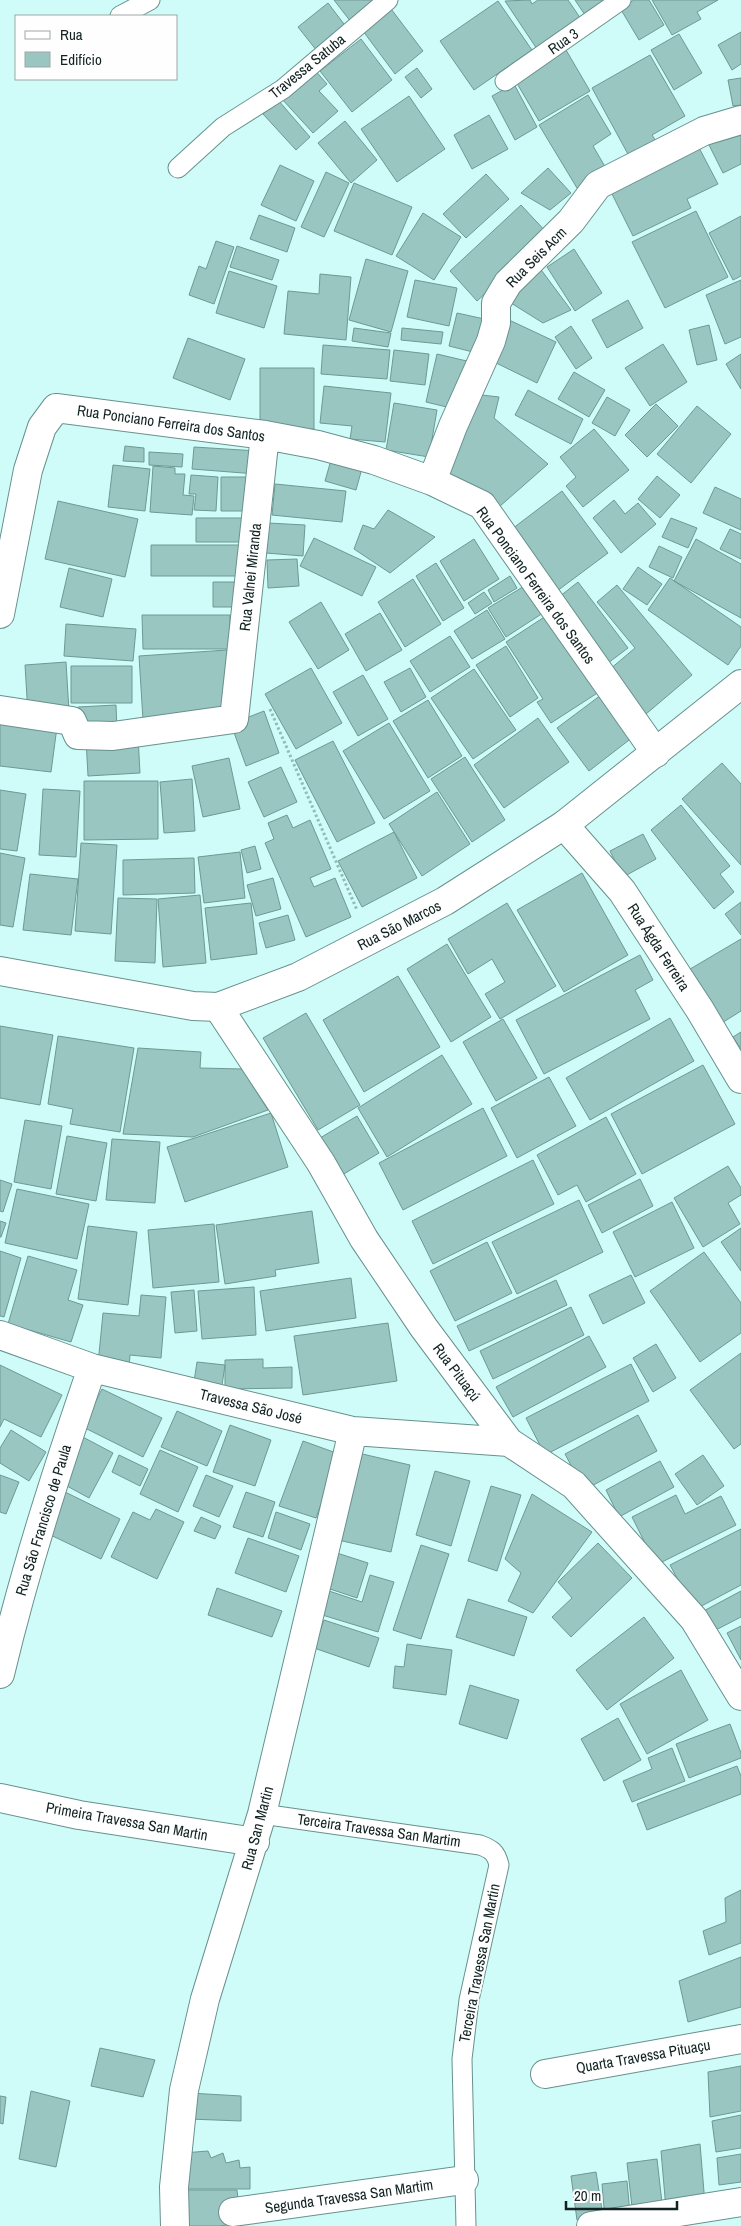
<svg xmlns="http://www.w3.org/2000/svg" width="741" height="2226" viewBox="0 0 741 2226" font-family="'Archivo Narrow',sans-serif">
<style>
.building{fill:#9ac6c2;stroke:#6e9894}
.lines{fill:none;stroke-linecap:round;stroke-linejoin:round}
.lane-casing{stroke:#67918e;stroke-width:21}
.street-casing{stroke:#67918e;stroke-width:30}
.secondary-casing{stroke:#67918e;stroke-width:30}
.path{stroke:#96bab7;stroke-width:3;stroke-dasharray:2.5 2.5;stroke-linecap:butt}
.lane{stroke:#fff;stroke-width:19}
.street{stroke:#fff;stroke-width:28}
.secondary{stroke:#fff;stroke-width:28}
.labels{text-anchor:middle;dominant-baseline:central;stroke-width:4;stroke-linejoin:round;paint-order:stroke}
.street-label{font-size:15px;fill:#112221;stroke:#fefefe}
</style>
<rect width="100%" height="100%" fill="#cffcf8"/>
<path class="building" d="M334,0H373L375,3L351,22Z
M530,0L532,4L538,0H568L581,19L537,49L505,1Z
M575,0H615L587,18Z
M634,0H649L664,25L639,40L620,8Z
M652,0H718L697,12L701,19L672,35Z
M498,1L532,50L474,90L440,41Z
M328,3L347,28L317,51L298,27Z
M388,5L423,51L395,74L360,27Z
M741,32V64L732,70L718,45Z
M679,34L702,73L674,90L651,50Z
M361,39L392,80L352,112L320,71Z
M566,50L590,91L539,121L515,80Z
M650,55L685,116L652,135L656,141L629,156L592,88Z
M313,68L327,84L319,91L338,111L313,133L281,98Z
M417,68L432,89L421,98L405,77Z
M741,78V105L733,106L728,80Z
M514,84L537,127L515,140L492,96Z
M588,95L611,134L593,146L607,170L577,188L539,125Z
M409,96L445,149L397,182L361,129Z
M278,100L310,137L296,150L263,114Z
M489,115L508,149L472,169L454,135Z
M345,121L377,160L351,183L318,143Z
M741,127V164L723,173L708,143Z
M696,142L718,184L687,199L691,208L633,236L608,186Z
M280,165L314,181L296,221L261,205Z
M548,168L571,193L550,210L521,193Z
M326,172L349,183L324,237L301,227Z
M486,174L509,199L466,238L443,214Z
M354,183L412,207L392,255L334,231Z
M521,205L549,235L477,301L450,271Z
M696,211L728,277L665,308L632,242Z
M423,213L461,237L434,280L396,256Z
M259,215L295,228L287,252L250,239Z
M741,216V276L733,280L709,233Z
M216,241L234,247L214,304L189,295L199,266L206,269Z
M237,246L279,260L272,280L230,267Z
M574,249L602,293L575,311L547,267Z
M366,259L408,271L391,332L349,320Z
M536,263L571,310L543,323L503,298Z
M229,271L277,286L264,328L216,313Z
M320,274L351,277L346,340L284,334L288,291L319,294Z
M415,280L457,288L449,326L407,317Z
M741,280V337L725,344L706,295Z
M628,300L643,328L607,348L592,320Z
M457,313L489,320L481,354L449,346Z
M507,319L556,342L537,383L488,359Z
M709,325L717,360L697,365L689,330Z
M571,326L592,358L576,369L555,337Z
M354,328L391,333L388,347L352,341Z
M402,328L443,332L441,344L401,340Z
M188,338L245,359L230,400L173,378Z
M663,344L687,382L650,406L625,368Z
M323,345L390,350L387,379L321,374Z
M394,350L429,354L425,385L390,381Z
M437,354L471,362L459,410L426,402Z
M741,354V389L726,364Z
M260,368H314V429H260Z
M574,372L605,390L589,417L558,399Z
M324,386L391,393L385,442L350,439L352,426L320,423Z
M528,390L583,419L571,444L515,415Z
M473,394L499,397L494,418L548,464L499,507L440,473Z
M607,397L630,410L615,436L592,423Z
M394,403L437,410L429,457L386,450Z
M656,404L678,426L647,457L625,435Z
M697,406L731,434L691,483L657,454Z
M594,429L629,470L583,507L566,486L576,477L560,457Z
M125,446L144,448V462L123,461Z
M194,447L258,451L256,474L192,469Z
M149,452L183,454L182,467L149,465Z
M333,453L364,461L356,490L325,481Z
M113,465L150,469L145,511L108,507Z
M153,466L175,468V474H185L183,495L194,496L192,515L150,512Z
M191,475L218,477L216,511L194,510L196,494H189Z
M657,476L680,495L660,518L638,499Z
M221,477H249V511H221Z
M275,484L346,491L342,522L272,515Z
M715,487L741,499V530L703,513Z
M562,491L608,553L553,594L508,532Z
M614,500L625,514L638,503L656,524L621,553L593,518Z
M58,501L138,519L125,577L45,559Z
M388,510L435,537L390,573L354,549L363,525L374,529Z
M196,518H245V542H196Z
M671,518L697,528L688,548L662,537Z
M268,523L305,525L303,556L266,553Z
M730,529L741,534V559L720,549Z
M314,538L376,567L362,596L300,566Z
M474,539L499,579L464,601L440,561Z
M696,539L741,564V618L674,581Z
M151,545H242V576H151Z
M659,546L682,557L673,578L649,567Z
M297,559L299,586L268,588L267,560Z
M436,563L464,608L443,621L416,576Z
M638,567L662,584L647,605L623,589Z
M69,568L112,579L103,617L60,607Z
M510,576L517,588L494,602L488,590Z
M670,578L741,627V646L728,665L648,610Z
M413,579L441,624L405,647L378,602Z
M213,582H243V607H213Z
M578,582L628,648L608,663L559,597Z
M526,585L543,613L506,637L488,608Z
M617,585L692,675L646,714L609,670L635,648L597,602Z
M484,592L492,603L475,614L468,603Z
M321,602L349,650L318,669L289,622Z
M487,610L505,639L472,659L454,631Z
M380,613L402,650L366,671L345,634Z
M549,614L599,692L551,723L537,702L543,699L506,642Z
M142,615H230V649H143Z
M66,624L136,629L133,661L64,656Z
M450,636L470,667L430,692L410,661Z
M506,646L538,698L510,717L476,665Z
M227,650L231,713L143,720L139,656Z
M66,662L69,711L28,714L25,665Z
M71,666H132V703H71Z
M311,668L342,723L296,749L265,694Z
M410,668L426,697L401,712L384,682Z
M474,669L516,730L473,759L431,698Z
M363,675L388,719L358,736L333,692Z
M601,695L633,737L589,771L557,728Z
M428,700L462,756L428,778L393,721Z
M116,705L117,730L80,733L78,707Z
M264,711L279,753L246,766L231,724Z
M538,718L569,762L504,808L474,765Z
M0,720L57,727L51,772L0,766Z
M389,723L430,791L384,819L343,751Z
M138,736L140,773L88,776L86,739Z
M333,741L375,823L337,842L295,760Z
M465,757L505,820L472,842L431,779Z
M229,758L240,809L203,817L192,766Z
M722,763L741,784V865L682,799Z
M281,767L297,802L264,817L248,782Z
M192,779L195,831L164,833L160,782Z
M84,781H158V839L84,840Z
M43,789L80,791L76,857L39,855Z
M0,790L26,794L17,851L0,849Z
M437,792L470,844L422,876L389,824Z
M681,805L730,866L720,874L734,892L714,909L651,830Z
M287,815L293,828L310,820L331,869L310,878L314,887L335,878L351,917L306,937L265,843L274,839L268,823Z
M394,832L417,878L362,907L338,861Z
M643,834L656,859L623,877L610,851Z
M81,843L117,845L111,934L75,931Z
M255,846L261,869L247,873L241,850Z
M240,852L245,898L204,903L198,857Z
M0,853L25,858L13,927L0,925Z
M194,858L195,893L123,895V860Z
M582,873L628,955L564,992L517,910Z
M30,874L78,879L71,935L23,930Z
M273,878L281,909L256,916L247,885Z
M200,895L206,963L163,967L158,899Z
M118,898L157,899L155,963L115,961Z
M741,902V935L725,914Z
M251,903L257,954L211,960L205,908Z
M507,903L556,986L500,1019L485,994L505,982L492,959L468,974L448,939Z
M288,915L295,940L266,948L259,923Z
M741,939V1011L717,1026L685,972Z
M447,944L491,1017L451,1042L407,969Z
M640,955L653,980L635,990L650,1019L544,1074L516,1020Z
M398,976L440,1047L364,1092L323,1020Z
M306,1013L360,1105L318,1130L263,1038Z
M670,1018L694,1061L590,1120L566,1078Z
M503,1019L537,1078L496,1101L463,1042Z
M0,1026L53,1035L40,1105L0,1098Z
M741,1032V1049L733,1037Z
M58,1036L134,1048L120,1132L70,1124L73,1109L48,1104Z
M138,1048L201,1052L200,1068L242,1069L268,1110L193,1137L123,1134Z
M442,1055L472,1104L387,1157L358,1108Z
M703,1065L735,1124L642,1174L611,1114Z
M549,1077L576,1126L517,1158L491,1108Z
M483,1108L507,1156L403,1210L379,1163Z
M271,1113L288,1167L185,1202L167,1147Z
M357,1116L379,1153L342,1175L320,1138Z
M606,1117L636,1174L586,1202L577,1185L558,1195L537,1155Z
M25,1120L62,1126L51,1189L14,1182Z
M67,1136L107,1143L96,1201L56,1194Z
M112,1139L160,1142L155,1203L106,1200Z
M533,1160L554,1204L433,1264L412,1221Z
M728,1166L741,1188V1195L728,1203L740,1224L703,1247L674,1198Z
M640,1179L653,1206L602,1233L588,1205Z
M0,1180L12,1184L3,1212L0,1211Z
M17,1189L89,1204L77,1259L5,1243Z
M579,1200L603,1252L517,1294L492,1242Z
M672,1202L694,1248L635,1277L613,1232Z
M312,1211L319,1263L275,1270L276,1276L225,1284L216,1225Z
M0,1221L6,1223L1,1237H0Z
M214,1224L219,1282L153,1288L148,1230Z
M88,1226L137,1232L128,1305L78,1299Z
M741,1228V1271L721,1242Z
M487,1242L512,1293L455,1321L430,1271Z
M0,1251L21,1258L4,1317L0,1316Z
M704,1252L741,1303V1333L700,1362L650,1291Z
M28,1256L77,1270L68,1300L83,1305L71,1342L8,1324Z
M631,1275L645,1303L603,1324L589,1295Z
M351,1278L356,1318L266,1331L260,1291Z
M556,1280L567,1305L469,1351L457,1326Z
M254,1287L256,1335L202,1339L198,1291Z
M194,1290L197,1331L175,1333L171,1292Z
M141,1295L166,1297L161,1358L130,1355L129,1367L98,1364L103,1313L139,1316Z
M571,1307L584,1335L493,1379L480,1351Z
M388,1323L397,1381L303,1395L294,1336Z
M589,1336L606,1367L513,1417L496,1387Z
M656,1344L676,1378L653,1392L633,1358Z
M741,1353V1444L734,1449L690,1390Z
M263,1359V1368L292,1367V1388L225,1389V1360Z
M197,1362L225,1365L221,1392L193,1388Z
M631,1364L649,1401L545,1455L526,1418Z
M0,1365L62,1395L41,1437L4,1419L0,1427Z
M102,1389L162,1418L143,1457L83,1427Z
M177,1411L222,1431L207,1466L161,1447Z
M638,1415L657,1451L584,1490L565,1454Z
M230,1425L271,1440L255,1486L213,1472Z
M11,1430L46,1452L29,1481L0,1463V1448Z
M79,1435L113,1453L89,1498L56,1480Z
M303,1441L339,1454L316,1518L279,1506Z
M160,1450L198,1467L178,1512L140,1494Z
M358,1453L410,1465L391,1552L338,1540Z
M119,1455L148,1469L140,1486L112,1472Z
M703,1455L724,1486L697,1505L675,1474Z
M660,1461L674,1487L619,1517L606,1490Z
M435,1471L470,1481L451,1546L416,1535Z
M0,1475L19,1482L6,1514L0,1512Z
M206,1475L233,1486L219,1517L193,1506Z
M491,1486L521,1495L497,1571L468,1561Z
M61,1490L120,1519L101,1559L42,1531Z
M246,1492L275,1502L263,1537L233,1527Z
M532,1494L592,1532L533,1613L508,1601L521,1573L505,1559Z
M676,1495L685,1514L721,1496L736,1525L656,1565L632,1517Z
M156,1509L184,1522L157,1579L111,1557L133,1512L150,1520Z
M276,1512L310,1524L301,1550L268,1538Z
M201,1517L221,1526L215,1539L194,1531Z
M741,1529V1585L694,1610L670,1565Z
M248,1538L299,1556L286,1592L235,1573Z
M598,1543L632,1578L571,1637L552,1617L572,1598L558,1582Z
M421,1545L449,1554L421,1639L393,1630Z
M337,1553L368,1563L357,1598L327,1588Z
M370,1575L394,1582L378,1632L319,1614L326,1590L362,1602Z
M217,1588L282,1611L272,1637L208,1615Z
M741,1591V1617L708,1634L698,1614Z
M468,1599L527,1617L514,1656L456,1637Z
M644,1617L674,1658L607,1710L576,1670Z
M324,1620L379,1638L369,1667L314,1648Z
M741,1626V1660L727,1633Z
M407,1644L452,1650L446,1695L393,1688L395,1666L404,1667Z
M681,1670L708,1720L647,1754L620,1704Z
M470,1685L519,1700L507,1739L459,1724Z
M618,1718L641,1760L604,1781L581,1739Z
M730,1724L741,1753V1758L689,1778L676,1744Z
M672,1748L685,1781L632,1802L623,1781L652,1769L648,1758Z
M737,1766L741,1776V1794L647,1830L637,1804Z
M741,1890V1943L709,1955L703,1931L726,1922L725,1898Z
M741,1957V2007L688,2022L679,1981Z
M100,2048L155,2060L143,2097L91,2086Z
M741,2066V2111L710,2117L708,2072Z
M31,2091L70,2101L56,2167L19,2159Z
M189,2093L241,2096V2121L189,2119Z
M0,2096L6,2097L3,2124L0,2123Z
M741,2115V2148L716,2152L712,2121Z
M700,2144L705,2204L666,2209L661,2151Z
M208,2151L211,2158L223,2153L226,2163L239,2160L240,2168L250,2167V2189H187L183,2153Z
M741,2154V2182L719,2185L717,2158Z
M657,2159L662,2203L632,2207L627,2163Z
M596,2172L603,2216L577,2220L571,2176Z
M627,2181L630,2214L605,2219L602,2184Z
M185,2190H237L241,2223L220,2226H177Z"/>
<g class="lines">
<g class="lane-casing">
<path id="lane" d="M120,16L150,0
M505,81L621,0
M178,168L223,127L283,89L388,0
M262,1814L480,1845C491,1849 496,1852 499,1865L469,2000L462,2059L466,2226"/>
</g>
<g class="street-casing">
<path id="street" d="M432,481L453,426L491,341L496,323V303L508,283L571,221L598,185L704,131L741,120
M0,614L28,470L42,427L56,408L265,435L318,445L374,460L432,481L482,505L656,753
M0,710L72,721L78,735L113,736L234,719L265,435
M564,825L622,891L700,1010L741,1079
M218,1007L321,1163L364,1239L424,1328L509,1442L574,1485L694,1619L741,1696
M0,1335L92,1368L353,1431L509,1442
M0,1674C25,1569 57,1470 92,1368
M0,1798L79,1815L255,1842
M545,2074L741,2039
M233,2212L464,2180
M175,2226L174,2187L184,2090L205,1999L262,1814L353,1431
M591,2226L741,2202"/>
</g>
<g class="secondary-casing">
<path id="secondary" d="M0,971L193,1006L218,1007L298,977L445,901L564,825L741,684"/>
</g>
<path class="path" d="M270,709L357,910"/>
<use href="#lane" class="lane"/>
<use href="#street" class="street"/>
<use href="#secondary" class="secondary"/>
</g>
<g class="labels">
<g class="street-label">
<text transform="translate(563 41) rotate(-35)">Rua 3</text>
<text transform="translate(307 66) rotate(-39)">Travessa Satuba</text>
<text transform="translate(536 257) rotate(-45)">Rua Seis Acm</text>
<text transform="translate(171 423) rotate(8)">Rua Ponciano Ferreira dos Santos</text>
<text transform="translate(250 577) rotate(-84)">Rua Valnei Miranda</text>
<text transform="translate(536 585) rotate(54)">Rua Ponciano Ferreira dos Santos</text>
<text transform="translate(399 925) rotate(-27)">Rua São Marcos</text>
<text transform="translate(659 947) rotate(57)">Rua Ágda Ferreira</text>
<text transform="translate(457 1372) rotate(53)">Rua Pituaçú</text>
<text transform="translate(251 1406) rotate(14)">Travessa São José</text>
<text transform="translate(43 1520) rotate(-73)">Rua São Francisco de Paula</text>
<text transform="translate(127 1821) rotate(10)">Primeira Travessa San Martin</text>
<text transform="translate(257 1828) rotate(-75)">Rua San Martin</text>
<text transform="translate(379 1830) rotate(8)">Terceira Travessa San Martim</text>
<text transform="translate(479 1963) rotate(-79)">Terceira Travessa San Martin</text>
<text transform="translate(643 2056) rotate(-10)">Quarta Travessa Pituaçu</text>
<text transform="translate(349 2196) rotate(-8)">Segunda Travessa San Martim</text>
</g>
</g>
<rect x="15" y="15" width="162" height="65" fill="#fefefe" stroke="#9fa6a6"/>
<rect x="25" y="31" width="25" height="8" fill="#ffffff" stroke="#9fa6a6"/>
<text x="60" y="40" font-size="15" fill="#112221">Rua</text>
<rect x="25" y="52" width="25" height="15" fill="#9ac6c2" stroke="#9fa6a6"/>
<text x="60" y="65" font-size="15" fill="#112221">Edifício</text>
<path d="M566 2201v8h111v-8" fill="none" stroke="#112221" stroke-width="2.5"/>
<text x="574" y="2201" font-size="15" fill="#112221" stroke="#fefefe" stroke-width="4" paint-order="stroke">20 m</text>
</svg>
